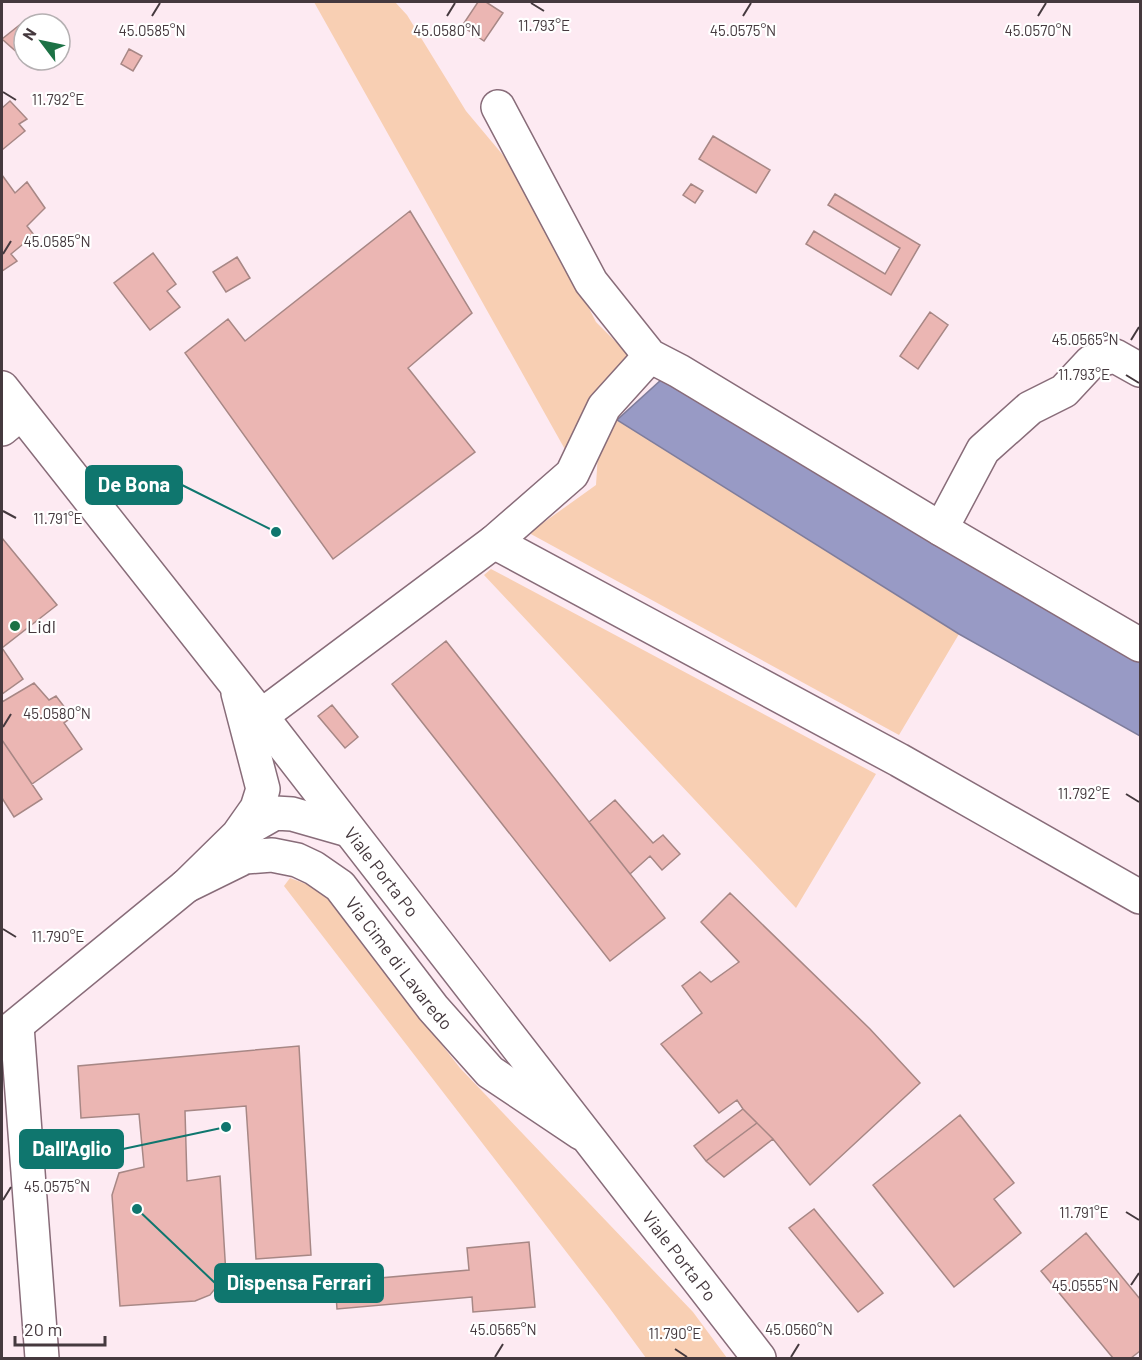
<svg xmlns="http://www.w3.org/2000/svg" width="1142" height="1360" viewBox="0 0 1142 1360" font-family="Barlow,sans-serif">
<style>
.green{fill:#f8cfb3}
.water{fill:#989ac5;stroke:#7f7d9c;stroke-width:1.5}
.building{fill:#ebb6b3;stroke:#a78785;stroke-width:1.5}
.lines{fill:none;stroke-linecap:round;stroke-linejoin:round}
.minor-casing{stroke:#886c79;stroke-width:36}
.major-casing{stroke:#886c79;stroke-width:36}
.minor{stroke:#fff;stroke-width:33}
.major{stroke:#fff;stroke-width:33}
.ticks{fill:none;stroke:#45393e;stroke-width:2}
.poi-dot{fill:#1c7245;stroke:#fff;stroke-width:2}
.labels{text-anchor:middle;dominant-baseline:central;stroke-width:4.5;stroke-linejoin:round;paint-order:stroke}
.poi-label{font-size:18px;fill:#45393e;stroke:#fff;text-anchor:start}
.street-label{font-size:18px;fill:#45393e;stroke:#fff}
.ticks-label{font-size:15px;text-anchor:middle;fill:#45393e;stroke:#fff;stroke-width:4.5;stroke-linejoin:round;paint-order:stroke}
.leader{fill:none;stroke:#0f766e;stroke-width:2}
.callout-dot{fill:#0f766e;stroke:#fff;stroke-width:2}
.callout{fill:#0f766e;stroke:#0f766e;stroke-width:2}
.callout-label{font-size:20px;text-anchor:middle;font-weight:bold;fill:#fff}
</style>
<rect width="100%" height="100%" fill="#fdeaf2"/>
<path class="green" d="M314,2H395L407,15L466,111L523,179L596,322L630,356L603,388L574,428L567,453Z
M617,420L959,634L899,735L529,533L596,485L598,453Z
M491,569L876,774L796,908L484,575Z
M290,878L317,888L330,901L460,1068L693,1312L727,1358H646L608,1306L284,886Z"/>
<path class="water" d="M661,380L1140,659V736L959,634L617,420Z"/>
<path class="building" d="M478,2H486L503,13L484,41L462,26Z
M27,19L31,24H24V52L20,55L2,39Z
M129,49L142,56L133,71L121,64Z
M10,101L27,119L19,124L25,131L2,150V108Z
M713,136L770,170L756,193L699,159Z
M2,175L15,193L27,182L45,208L27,226L34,235L11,254L17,261L2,271Z
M691,184L703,191L695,203L683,195Z
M835,194L920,245L891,295L806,244L814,231L885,274L900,248L828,205Z
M410,211L472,313L408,368L475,452L333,559L185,353L228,319L245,341Z
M153,253L176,284L167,291L180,307L150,330L114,283Z
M237,257L250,278L226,292L213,272Z
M930,312L948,325L918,369L900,356Z
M2,538L57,605L2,648L23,679L2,694Z
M446,641L665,918L610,961L392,684Z
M34,683L49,700L56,696L72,717L64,723L82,749L32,784L2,740V702Z
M332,705L358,737L345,748L318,716Z
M2,740L42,799L14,817L2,798Z
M615,800L653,843L663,835L680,854L662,870L650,856L630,874L589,822Z
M730,893L870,1029L920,1083L810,1185L773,1139L743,1109L737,1100L719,1113L661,1044L702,1013L682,986L700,972L711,982L739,962L701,922Z
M299,1046L311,1255L256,1259L246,1106L185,1111L187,1181L220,1176L226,1275L210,1295L195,1301L120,1306L112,1195L119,1173L144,1167L139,1114L81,1118L78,1066Z
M743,1109L757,1123L706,1161L694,1146Z
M960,1115L1014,1183L994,1199L1021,1233L954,1287L873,1185Z
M757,1123L773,1139L724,1177L706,1161Z
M814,1209L883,1293L858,1312L789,1228Z
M1086,1233L1140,1299V1351L1131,1358H1113L1041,1271Z
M529,1242L535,1307L473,1312L472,1297L337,1309L335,1282L469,1270L467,1248Z"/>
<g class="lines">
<g class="minor-casing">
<g id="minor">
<path d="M498,107L591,282L650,356L679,371L941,529L1140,645"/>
<path d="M2,429L20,414"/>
<path d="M941,529L983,450L1030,408L1064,391L1091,362L1115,356L1140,370"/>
<path d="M494,542L899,760L1140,897"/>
<path d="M261,716L494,542L572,474L604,407L650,356"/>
<path d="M240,833L275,813L292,814L348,830"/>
<path id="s1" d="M186,886L245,857L272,855L297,860L314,868L340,886L433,1008L490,1072L581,1133"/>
<path d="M17,1026L42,1358"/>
<path d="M2,1037L186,886L238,835L257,808L263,789L238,693"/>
</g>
</g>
<g class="major-casing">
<g id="major">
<path id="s2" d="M2,388L261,716L759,1358"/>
</g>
</g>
<use href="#minor" class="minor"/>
<use href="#major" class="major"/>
</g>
<path class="ticks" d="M531,3L544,11M152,16L160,3M447,16L455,3M743,16L751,3M1038,16L1046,3M3,92L16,100M3,254L11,241M1131,340L1139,327M1126,375L1139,383M3,511L16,518M3,727L11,714M1126,794L1139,802M3,929L16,937M3,1200L11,1187M1126,1212L1139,1220M1131,1285L1139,1273M675,1349L687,1357M495,1357L503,1344M791,1357L799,1344"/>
<circle class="poi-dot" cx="15" cy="626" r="6"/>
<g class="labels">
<g class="poi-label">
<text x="27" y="626">Lidl</text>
</g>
<g class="street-label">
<text stroke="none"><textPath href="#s2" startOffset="615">Viale Porta Po</textPath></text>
<text stroke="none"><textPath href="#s1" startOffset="266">Via Cime di Lavaredo</textPath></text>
<text stroke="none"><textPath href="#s2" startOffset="1101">Viale Porta Po</textPath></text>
</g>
</g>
<g class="ticks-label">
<text x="544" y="31">11.793°E</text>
<text x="152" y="36">45.0585°N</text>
<text x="447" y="36">45.0580°N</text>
<text x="743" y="36">45.0575°N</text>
<text x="1038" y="36">45.0570°N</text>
<text x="58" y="105">11.792°E</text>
<text x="57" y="247">45.0585°N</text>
<text x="1085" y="345">45.0565°N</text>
<text x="1084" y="380">11.793°E</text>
<text x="58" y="524">11.791°E</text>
<text x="57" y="719">45.0580°N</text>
<text x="1084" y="799">11.792°E</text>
<text x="58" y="942">11.790°E</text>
<text x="57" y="1192">45.0575°N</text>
<text x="1084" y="1218">11.791°E</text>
<text x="1085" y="1291">45.0555°N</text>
<text x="503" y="1335">45.0565°N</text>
<text x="799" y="1335">45.0560°N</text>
<text x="675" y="1339">11.790°E</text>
</g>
<path class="leader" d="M276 532L182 485M226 1127L123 1149M137 1209L215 1283"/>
<g class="callout-dot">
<circle cx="276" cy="532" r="6"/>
<circle cx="226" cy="1127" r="6"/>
<circle cx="137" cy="1209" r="6"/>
</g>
<g class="callout">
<rect x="86" y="466" width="96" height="38" rx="6"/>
<rect x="20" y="1130" width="103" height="38" rx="6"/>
<rect x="215" y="1264" width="168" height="38" rx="6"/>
</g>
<g class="callout-label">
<text x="134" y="492">De Bona</text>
<text x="72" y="1156">Dall'Aglio</text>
<text x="299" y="1290">Dispensa Ferrari</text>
</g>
<rect width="1142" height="1360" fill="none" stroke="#45393e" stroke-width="6"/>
<g transform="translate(42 42) rotate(302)"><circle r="28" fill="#ffffff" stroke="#b5b0b2" stroke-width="1.5"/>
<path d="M0-4.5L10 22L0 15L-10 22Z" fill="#1c7245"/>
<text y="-9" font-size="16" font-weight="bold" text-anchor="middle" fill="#45393e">N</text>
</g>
<path d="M15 1336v9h90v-9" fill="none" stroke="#45393e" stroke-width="3"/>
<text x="24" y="1336" font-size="18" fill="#45393e" stroke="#ffffff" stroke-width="4.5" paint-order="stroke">20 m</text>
</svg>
